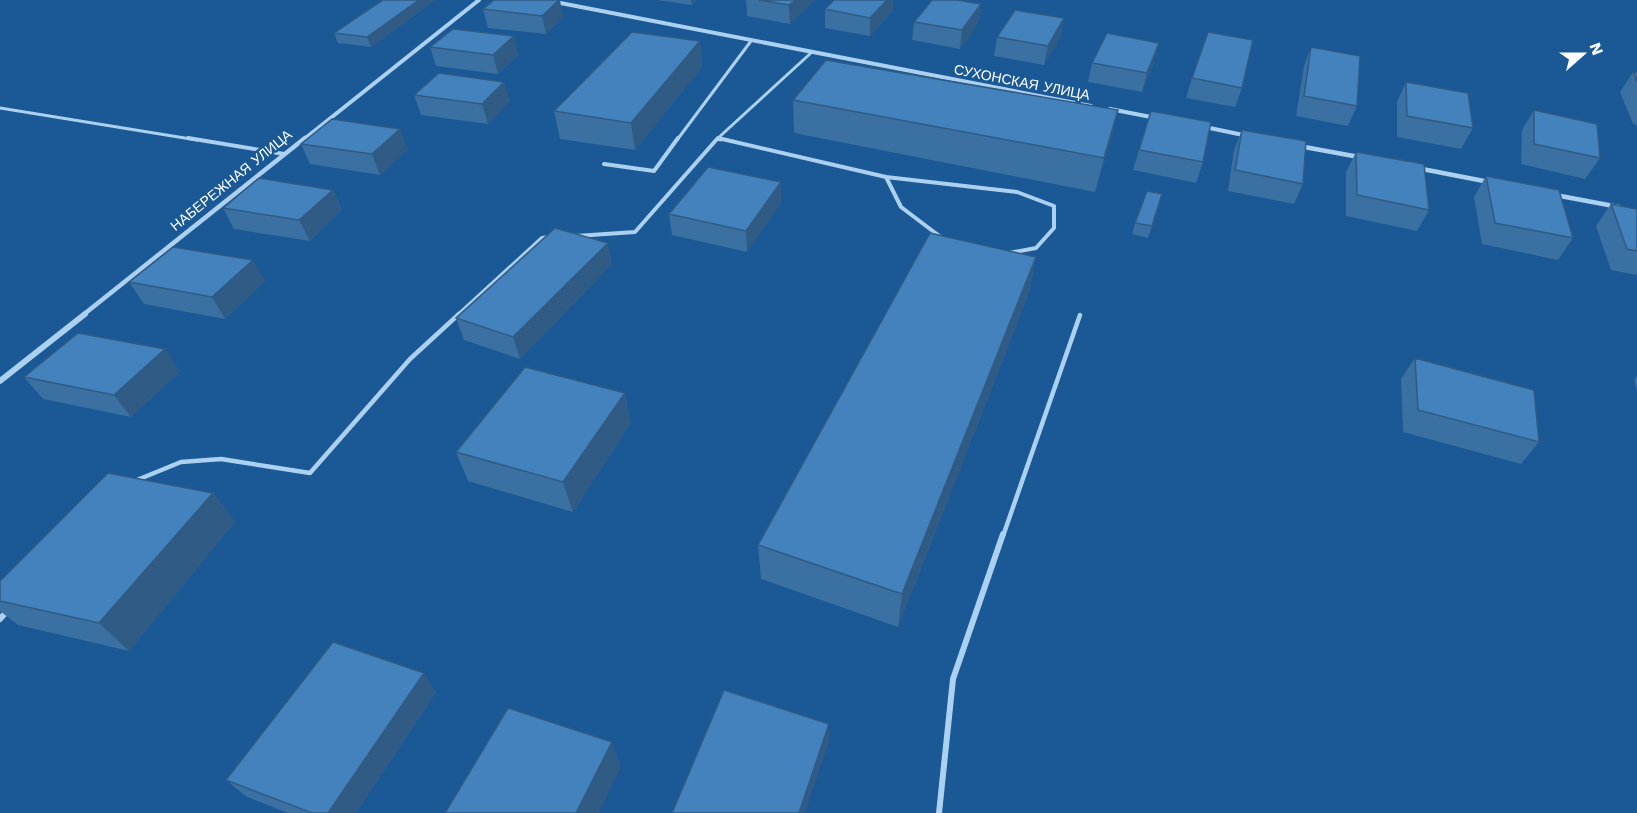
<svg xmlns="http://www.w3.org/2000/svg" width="1637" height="813" viewBox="0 0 1637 813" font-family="'Work Sans',sans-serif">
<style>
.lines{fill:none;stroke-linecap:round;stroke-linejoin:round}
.lane-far3{stroke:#acd0f0;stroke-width:3}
.lane-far2{stroke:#acd0f0;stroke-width:4}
.lane-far1{stroke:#acd0f0;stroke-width:4.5}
.lane{stroke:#acd0f0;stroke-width:6}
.street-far2{stroke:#acd0f0;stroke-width:4}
.street-far1{stroke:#acd0f0;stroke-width:4.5}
.street{stroke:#acd0f0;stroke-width:6}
.wall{fill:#3a70a2}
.shaded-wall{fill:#2f5b84}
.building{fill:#4382bc;stroke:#2f5b84;stroke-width:1.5}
.labels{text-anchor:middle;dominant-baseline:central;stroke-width:5;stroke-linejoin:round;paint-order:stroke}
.far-street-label{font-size:14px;fill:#fff;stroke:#1a5995}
</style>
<rect width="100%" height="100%" fill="#1a5995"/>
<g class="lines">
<path class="lane-far3" d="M0,108L197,140
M677,140L751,41
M721,140L717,139L812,52"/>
<path class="lane-far2" d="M188,138L284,154
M718,138L886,177L901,207L942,238
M604,164L654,171L678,138
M886,177L1017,192L1054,206V228L1036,248L1009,253
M576,236L635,232L717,139
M458,315L542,238L550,237"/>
<path class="lane-far1" d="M137,480L181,462L221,459L310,473L410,359L459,314
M1003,536L1080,315"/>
<path class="lane" d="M0,619L7,611
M939,813L953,679L1003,534"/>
<path class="street-far2" d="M545,0L1091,106
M1110,109L1156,118
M1205,127L1248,136
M303,140L479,0"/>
<path class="street-far1" d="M1299,146L1359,157
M1417,168L1489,182
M1555,195L1619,207
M83,315L305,138"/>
<path class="street" d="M0,381L85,314"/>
</g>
<path class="wall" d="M383,0H435L371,47L338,43L334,33Z
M656,0H697L692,5Z
M746,0H815L790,24L747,16Z
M834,0H893V10L870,36L825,28V9Z
M981,4L979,22L960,49L912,40L914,22Z
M483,9L563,17L546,34L488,28Z
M1064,18L1060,37L1044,65L994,56L997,37Z
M514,36L518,55L498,74L436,66L430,47Z
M700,41L702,67L635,150L560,139L554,111Z
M1311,47L1357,106L1348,126L1296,116L1304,66Z
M1154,62L1142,92L1088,82L1092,63Z
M1633,72L1637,73V125L1633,124L1620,92Z
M1192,78L1242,88L1235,107L1186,98Z
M1406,82L1473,128L1461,149L1397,137V102Z
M414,95L510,101L488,124L421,115Z
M793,100L1118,110L1110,143L1095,192L794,133Z
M1534,110L1600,158L1585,179L1521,164L1522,130Z
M1242,130L1303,184L1294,204L1228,191L1234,150Z
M301,144L408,149L380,175L310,164Z
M1139,150L1203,162L1196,183L1133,170Z
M1356,152L1429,210L1417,231L1346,216V172Z
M1486,176L1573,238L1558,260L1482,244L1474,197Z
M333,190L342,210L310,241L234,229L223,208Z
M1162,194L1148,238L1132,234L1135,223Z
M781,203L747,252L672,235L669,214Z
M1611,204L1637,209V275L1611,270L1596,226Z
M1036,257L1029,293L898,627L761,579L758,545Z
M612,264L520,359L464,340L456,318Z
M265,281L225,319L144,304L129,282Z
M1415,358L1539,442L1521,464L1403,432L1401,379Z
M180,371L131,417L43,399L24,377Z
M1637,376V391L1634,380Z
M631,423L573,512L468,481L456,452Z
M213,493L235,522L129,651L18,625L0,611V581Z
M436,692L356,813H288L247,797L226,780Z"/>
<path class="shaded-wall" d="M419,0H435L371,47L367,37Z
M559,0H560L563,17L546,34L542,16Z
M691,0H697L692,5Z
M796,0H815L790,24L789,5Z
M887,0H893V10L870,36V18Z
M981,4L979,22L960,49L962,30Z
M1064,18L1060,37L1044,65L1048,46Z
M514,36L518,55L498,74L493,55Z
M700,41L702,67L635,150L631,123Z
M1159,43L1154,62L1142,92L1147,73Z
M504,82L510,101L488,124L482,104Z
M1118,110L1110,143L1095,192L1104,158Z
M400,129L408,149L380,175L372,154Z
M781,182V203L747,252L746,231Z
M333,190L342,210L310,241L299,220Z
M608,243L612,264L520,359L513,337Z
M1036,257L1029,293L898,627L902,594Z
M253,260L265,281L225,319L212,297Z
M165,349L180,371L131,417L114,395Z
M625,393L631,423L573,512L563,482Z
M213,493L235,522L129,651L99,623Z
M424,673L436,692L356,813H328Z
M829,724V742L805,813H799Z
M612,742L621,767L599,813H576Z"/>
<path class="building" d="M383,0H419L367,37L334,33Z
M494,0H559L542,16L483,9Z
M759,0H796L789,5Z
M834,0H887L870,18L825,9Z
M932,0H957L981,4L962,30L914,22Z
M1015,10L1064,18L1048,46L997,37Z
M453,29L514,36L493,55L430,47Z
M632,32L700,41L631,123L554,111Z
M1208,32L1253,40L1242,88L1192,78Z
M1107,33L1159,43L1147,73L1092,63Z
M1311,47L1360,56L1357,106L1304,96Z
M826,60L1118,110L1104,158L793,100Z
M1633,72L1637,73V82Z
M439,73L504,82L482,104L414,95Z
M1406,82L1468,93L1473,128L1407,116Z
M1534,110L1597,124L1600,158L1534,144Z
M1151,111L1211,122L1203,162L1139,150Z
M332,119L400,129L372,154L301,144Z
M1242,130L1306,141L1303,184L1235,170Z
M1356,152L1424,164L1429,210L1357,195Z
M708,167L781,182L746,231L669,214Z
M1486,176L1559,190L1573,238L1495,223Z
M259,178L333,190L299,220L223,208Z
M1147,191L1162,194L1152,226L1135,223Z
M1611,204L1637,209V251L1627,249Z
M555,228L608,243L513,337L456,318Z
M930,233L1036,257L902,594L758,545Z
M173,247L253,260L212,297L129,282Z
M78,333L165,349L114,395L24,377Z
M1415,358L1534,390L1539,442L1418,410Z
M525,367L625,393L563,482L456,452Z
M108,473L213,493L99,623L0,601V581Z
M333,642L424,673L328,813H312L226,780Z
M724,690L829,724L799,813H672Z
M508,708L612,742L576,813H445Z"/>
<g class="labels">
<g class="far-street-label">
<text transform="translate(1022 82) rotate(11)">СУХОНСКАЯ УЛИЦА</text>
<text transform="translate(231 180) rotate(-39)">НАБЕРЕЖНАЯ УЛИЦА</text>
</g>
</g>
<g transform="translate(1583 54) rotate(69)" stroke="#1a5995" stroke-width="4.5" paint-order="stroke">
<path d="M0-4.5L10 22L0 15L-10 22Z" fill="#ffffff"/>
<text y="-9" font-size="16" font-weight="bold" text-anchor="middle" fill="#ffffff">N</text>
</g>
</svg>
